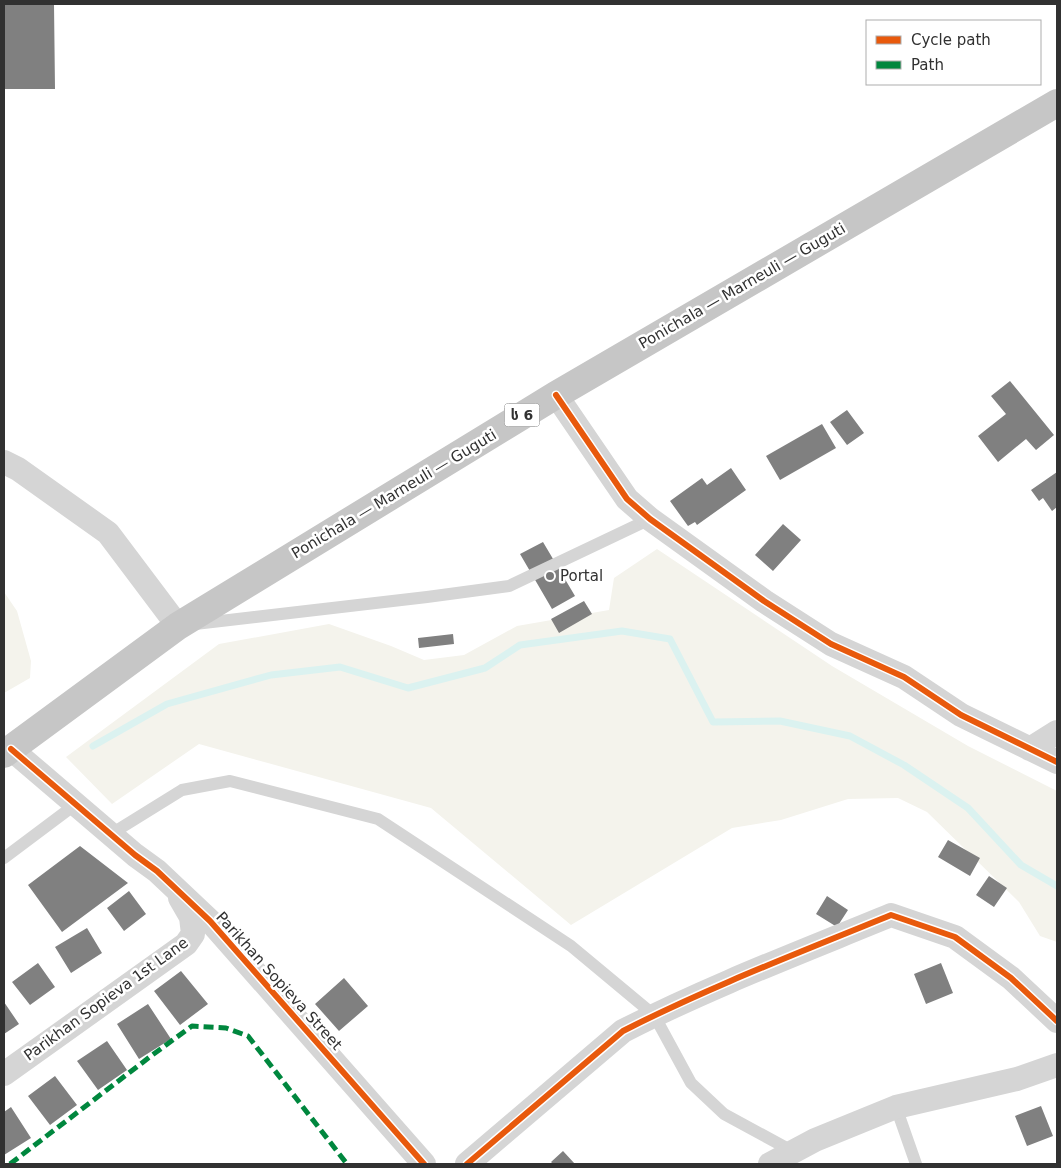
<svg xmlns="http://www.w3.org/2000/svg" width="1061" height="1168" viewBox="0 0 1061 1168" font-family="'DejaVu Sans',sans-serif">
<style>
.green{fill:#f4f3ec}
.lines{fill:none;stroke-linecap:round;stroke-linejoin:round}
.stream{stroke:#dbf2f0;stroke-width:7}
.building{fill:#808080}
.service{stroke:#d5d5d5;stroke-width:12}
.minor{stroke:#d5d5d5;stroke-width:24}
.trunk{stroke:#c6c6c6;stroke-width:28}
.quiet{stroke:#00873e;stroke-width:5;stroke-dasharray:10 5;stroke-linecap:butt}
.cycleway-casing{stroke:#fff;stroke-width:9}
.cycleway{stroke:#e8590c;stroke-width:6}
.poi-dot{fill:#797979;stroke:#fff;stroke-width:2}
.labels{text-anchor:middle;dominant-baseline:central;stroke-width:5;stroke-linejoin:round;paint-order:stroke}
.shield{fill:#fff;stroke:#6f6f6f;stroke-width:1}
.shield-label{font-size:14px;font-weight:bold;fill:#313131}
.street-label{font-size:15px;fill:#313131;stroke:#fff}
.poi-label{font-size:15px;fill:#313131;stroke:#fff;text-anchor:start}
</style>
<rect width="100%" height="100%" fill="#fff"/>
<path class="green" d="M657,549L832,666L968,746L1057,791V942L1040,936L1019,902L927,812L898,798L848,799L781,820L732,828L571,925L431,808L199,744L112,804L66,757L219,644L329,624L391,646L424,660L464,655L517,626L609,610L614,578Z
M4,592L17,611L31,661L30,678L4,693Z"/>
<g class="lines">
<path class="stream" d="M93,746L167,704L271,675L340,667L408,688L485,668L520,645L622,631L670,639L713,722L780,721L850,736L904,765L968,808L1021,865L1057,886"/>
</g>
<path class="building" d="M4,4H54L55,89H4Z
M1010,381L1054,435L1036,450L1026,439L998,462L978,436L1006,414L991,396Z
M847,410L864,433L847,445L830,422Z
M822,424L836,448L780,480L766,456Z
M731,468L746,490L697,525L695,522L688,526L670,501L702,478L707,485Z
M1057,472V507L1052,511L1043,498L1039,501L1031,490Z
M783,524L801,540L773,571L755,555Z
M543,542L575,596L552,609L520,554Z
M584,601L592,614L559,633L551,619Z
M453,634L454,644L419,648L418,638Z
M948,840L980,858L970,876L938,857Z
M80,846L128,883L62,932L28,885Z
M989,876L1007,888L994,907L976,895Z
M129,891L146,914L124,931L107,908Z
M827,896L848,910L837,927L816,914Z
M87,928L102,953L71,973L55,947Z
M38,963L55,987L30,1005L12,982Z
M941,963L953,993L926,1004L914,974Z
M181,971L208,1004L180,1025L154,991Z
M344,978L368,1006L339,1031L315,1004Z
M4,1002L19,1024L4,1034Z
M148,1004L171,1039L139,1059L117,1024Z
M107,1041L127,1070L98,1090L77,1061Z
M55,1076L77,1105L50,1125L28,1096Z
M1041,1106L1053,1136L1027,1146L1015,1116Z
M11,1107L31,1138L4,1155V1112Z
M563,1151L575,1164H553L551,1162Z"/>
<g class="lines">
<path class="service" d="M195,624L427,597L509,586L650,519
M111,834L182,790L230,781L378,819L571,946L654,1015L691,1083L724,1114L794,1152
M4,858L76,804
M896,1107L916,1164"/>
<path class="minor" d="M556,395L627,499L650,519L764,601L831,644L904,677L961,715L1057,762
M4,462L18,469L108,533L178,626
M11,749L135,855L157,871L210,921L424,1164
M1030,749L1057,732
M4,1074L186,944L193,934L191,917L180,898
M467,1164L623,1031C709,987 801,952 891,915L955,937L1011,978L1057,1021
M770,1164L815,1140L896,1107L1017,1079L1057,1065"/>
<path class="trunk" d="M4,754L178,626L556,395L1057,103"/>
<path class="quiet" d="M10,1164L151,1056L192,1026L226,1028L248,1036L347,1164"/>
<g class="cycleway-casing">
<path id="cycleway" d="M556,395L627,499L650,519L764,601L831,644L904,677L961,715L1057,762
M11,749L135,855L157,871L210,921L424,1164
M467,1164L623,1031C709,987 801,952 891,915L955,937L1011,978L1057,1021"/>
</g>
<use href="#cycleway" class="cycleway"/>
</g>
<circle class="poi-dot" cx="550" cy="576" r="5"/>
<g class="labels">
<rect class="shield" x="504.5" y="403.5" width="35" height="23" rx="4"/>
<g class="shield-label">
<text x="522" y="415">ს 6</text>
</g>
<g class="street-label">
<text transform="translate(742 286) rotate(-30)">Ponichala — Marneuli — Guguti</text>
<text transform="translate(394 494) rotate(-31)">Ponichala — Marneuli — Guguti</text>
<text transform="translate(279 981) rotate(48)">Parikhan Sopieva Street</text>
<text transform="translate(106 999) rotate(-36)">Parikhan Sopieva 1st Lane</text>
</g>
<g class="poi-label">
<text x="560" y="576">Portal</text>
</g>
</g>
<rect width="1061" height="1168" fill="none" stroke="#313131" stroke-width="10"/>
<rect x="866" y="20" width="175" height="65" fill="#ffffff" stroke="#adadad"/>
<rect x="876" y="36" width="25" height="8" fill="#e8590c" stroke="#adadad"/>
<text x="911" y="45" font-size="15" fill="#313131">Cycle path</text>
<rect x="876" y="61" width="25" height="8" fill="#00873e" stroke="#adadad"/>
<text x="911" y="70" font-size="15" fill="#313131">Path</text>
</svg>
